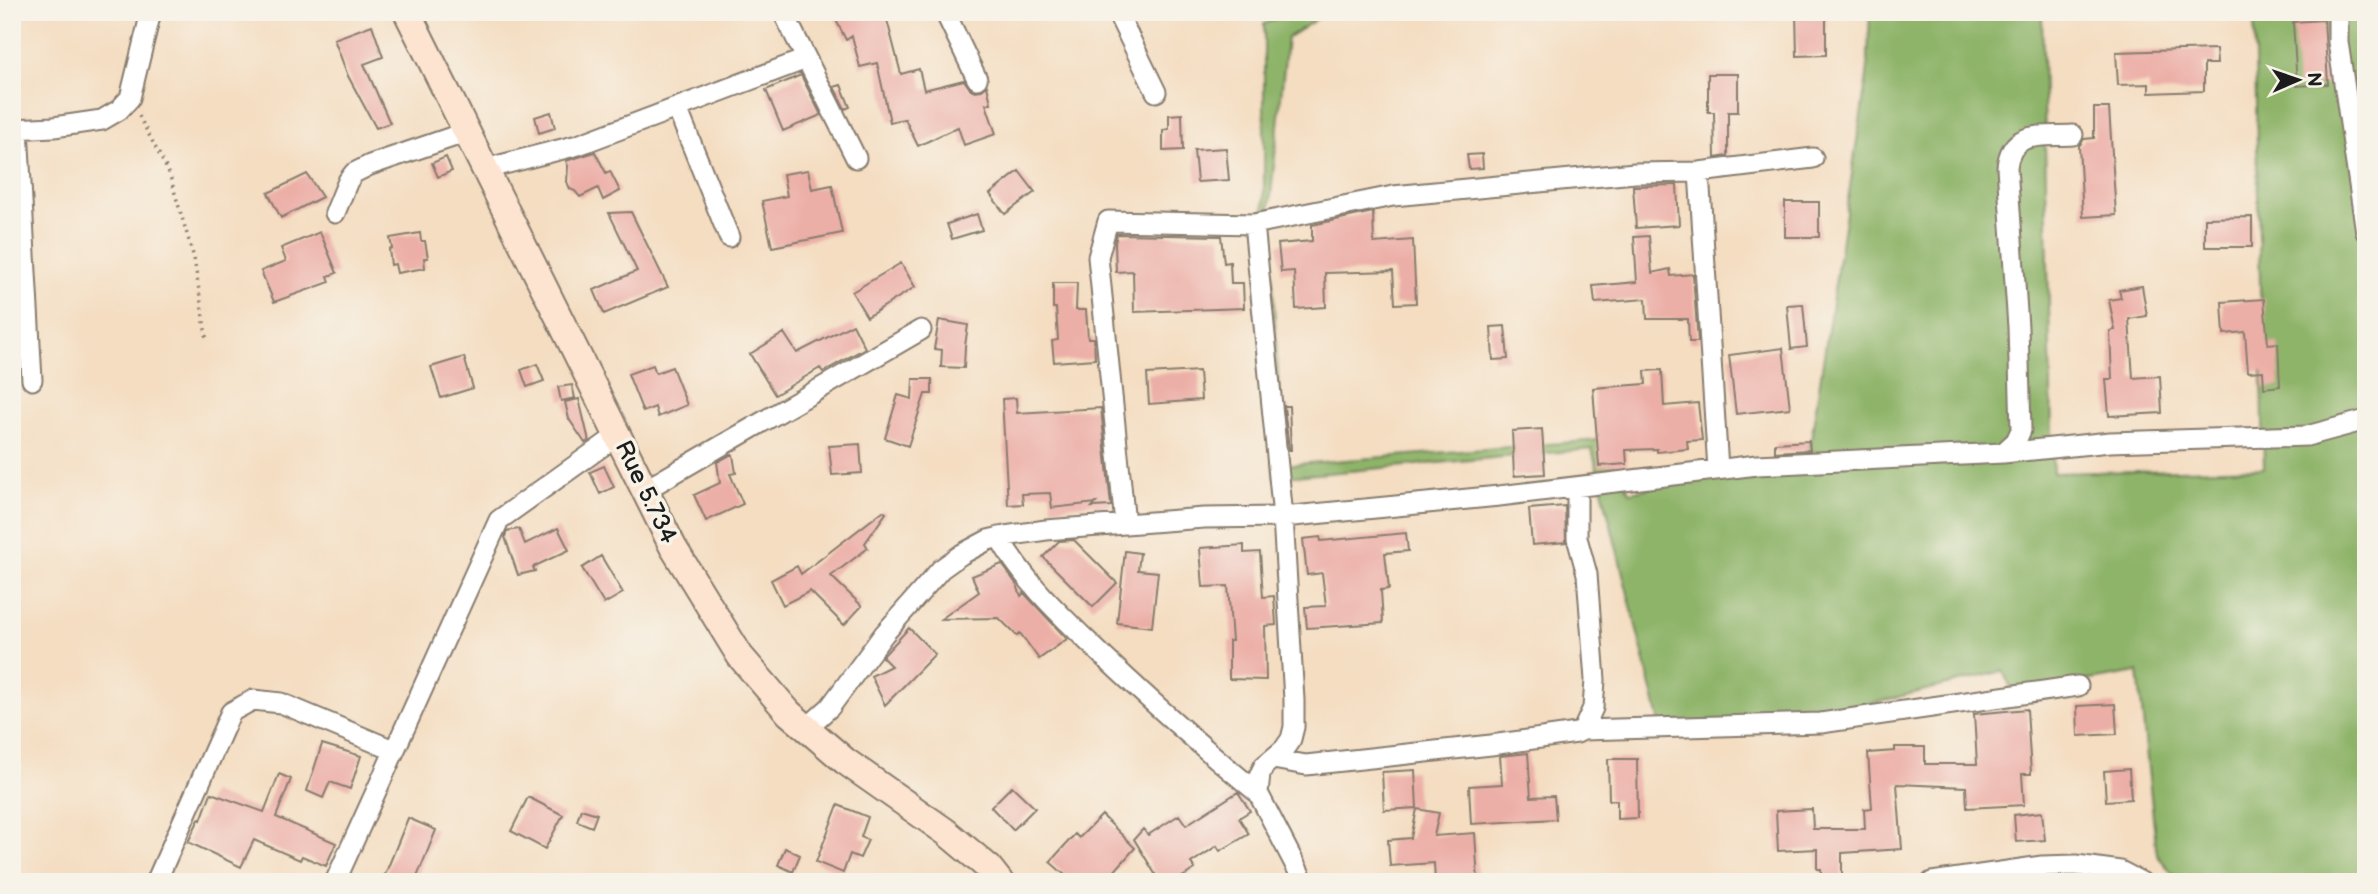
<svg xmlns="http://www.w3.org/2000/svg" width="2378" height="894" viewBox="0 0 2378 894" font-family="'Balsamiq Sans',sans-serif">
<style>
.forest{fill:#8eb469;stroke:#556842;stroke-width:2}
.building{fill:#ecafa7}
.lines{fill:none;stroke-linecap:round;stroke-linejoin:round}
.street-casing{stroke:#887c6e;stroke-width:23}
.secondary-casing{stroke:#887c6e;stroke-width:30}
.path{stroke:#887c6e;stroke-width:3.5;stroke-dasharray:2 5;stroke-linecap:butt}
.street{stroke:#fff;stroke-width:19}
.secondary{stroke:#fde4d0;stroke-width:26}
.labels{text-anchor:middle;dominant-baseline:central;stroke-width:7;stroke-linejoin:round;paint-order:stroke}
.street-label{font-size:24px;fill:#1c1c1c;stroke:#f7f3e8}
</style>
<rect width="100%" height="100%" fill="#f7f3e8"/>
<filter id="ink" filterUnits="userSpaceOnUse"><feTurbulence type="fractalNoise" baseFrequency=".0143" numOctaves="2"/><feDisplacementMap in="SourceGraphic" scale="14" xChannelSelector="R" yChannelSelector="G"/><feConvolveMatrix kernelMatrix="1 2 1 2 8 2 1 2 1" color-interpolation-filters="sRGB"/></filter>
<filter id="wash" filterUnits="userSpaceOnUse"><feTurbulence type="fractalNoise" baseFrequency=".00686" numOctaves="4" result="noise"/><feDisplacementMap in="SourceGraphic" scale="28" xChannelSelector="R" yChannelSelector="G"/><feGaussianBlur stdDeviation="1.57" result="paint"/><feColorMatrix in="noise" values="0 0 0 0 0 0 0 0 0 0 0 0 0 0 0 0 0 1.4 0 .05"/><feComposite in="paint" operator="in"/></filter>
<g filter="url(#wash)">
<rect width="100%" height="100%" fill="#f4ddc1"/>
<path class="forest" d="M1291,12H1328L1287,38L1269,214L1283,465L1599,440L1630,492L1809,453L1867,76L1870,12H2126L2042,15L2053,473L2264,468L2254,12H2366V882H2180L2157,855L2138,672L2013,693L2003,671L1797,722L1660,723L1592,449L1274,478L1264,200V24Z"/>
<g id="blocks">
<path class="building" d="M832,12H885L901,74L919,69L924,90L964,80L970,89L975,91L982,90L987,86L991,103L986,104L996,134L964,145L958,127L918,146L905,119L890,122L877,63L860,67L852,36L846,40Z
M1796,12H1826V55L1797,56Z
M2324,20L2328,84L2297,86L2293,22Z
M372,25L383,57L364,64L390,123L376,128L348,76L334,39Z
M2216,49L2217,64H2204V91L2149,93V84L2118,85L2116,52Z
M1708,74H1738V112H1728V156L1715,158L1714,112H1708Z
M801,75L821,115L783,131L766,90Z
M841,85L850,107L845,109L834,87Z
M2094,108H2109L2116,215L2083,217L2079,146L2084,139L2094,138Z
M551,112L555,128L539,133L535,117Z
M1182,114L1183,150L1163,151V130L1169,129V115Z
M1226,148L1229,180L1197,182L1194,150Z
M595,152L606,173L610,171L620,191L603,200L598,188L580,197L575,191L570,189L567,182L568,166L566,161Z
M1482,154L1483,168L1469,169L1467,155Z
M446,157L452,171L438,177L432,163Z
M808,170L812,189L832,185L842,233L772,247L762,201L787,196L783,174Z
M1019,171L1035,192L1005,214L990,194Z
M307,174L322,197L281,218L268,193Z
M1677,185L1679,225L1636,228L1633,186Z
M1785,202H1819V237H1785Z
M631,212L668,287L604,314L594,290L637,271L609,213Z
M1373,212L1374,243L1413,240L1416,303L1395,304L1393,271L1325,273L1326,307L1296,309L1294,271L1281,272L1278,244L1312,241V225Z
M977,214L982,230L952,239L947,224Z
M2252,217V247H2205V218Z
M320,232L337,273L328,276L330,282L274,302L261,271L286,261L281,248Z
M420,233L421,241H425L428,258H424L425,268L397,273L395,264L391,265L389,249L392,248L390,238Z
M1117,234L1221,236L1224,263L1230,262L1231,283H1243L1244,308L1134,312L1133,271L1116,272L1115,243Z
M1649,236L1652,273L1670,269L1671,276L1693,274L1698,342H1689L1688,319H1647L1646,299L1595,303L1593,286L1637,282L1634,237Z
M901,263L915,287L867,317L852,292Z
M1053,283H1077L1076,310H1086L1088,338H1094L1095,359L1054,362L1052,341L1058,340L1056,308H1053Z
M2142,286L2147,316L2129,319L2133,378L2160,376L2162,413L2109,416L2106,379H2112L2110,331L2115,330L2109,300L2121,298L2119,290Z
M2264,299L2268,344L2278,343L2280,386L2264,388L2263,371L2248,372L2245,332L2224,334L2222,302Z
M1803,304L1807,347L1791,349L1787,305Z
M939,320L968,325L965,346L964,368L941,367L942,350L934,349Z
M853,324L865,348L823,372L820,368L775,395L750,354L784,333L797,353Z
M1505,326L1508,359L1493,360L1491,327Z
M1783,348L1790,408L1736,414L1729,355Z
M464,357L473,388L441,398L431,367Z
M537,364L544,381L527,387L521,370Z
M653,365L656,373L672,367L687,405L658,417L655,407L643,412L628,374Z
M1662,370L1664,406L1698,403L1702,440L1687,441L1688,449L1657,452V449L1626,450L1627,464L1599,466L1593,388L1646,384L1645,371Z
M1199,371L1201,400L1149,404L1147,374Z
M913,379H932V394H925L908,446L885,438L898,395L912,399Z
M572,385L575,398L561,401L558,387Z
M1016,398L1017,413L1101,408L1111,506L1092,507L1096,503L1052,508L1050,493L1022,494L1023,504L1008,505L1002,399Z
M579,399L589,441L585,443L569,419L565,402Z
M1284,406H1289L1291,450H1289Z
M1542,429L1545,474L1514,476L1512,431Z
M1809,441L1810,450L1775,452V443Z
M860,444L862,473L832,475L829,446Z
M730,455H733L736,473L730,474L743,504L706,521L694,495L720,483L717,462Z
M604,466L614,487L600,494L590,472Z
M1565,506L1566,542L1532,545L1529,509Z
M883,511L886,513L865,543L868,548L831,576L862,606L844,625L810,591L783,605L771,580L797,566L801,574Z
M558,528L569,550L533,567L535,571L518,575L505,537L507,531L519,529L525,544Z
M1406,533L1408,551L1385,553L1389,589L1381,590L1383,623L1307,628L1305,607L1326,606L1322,573L1307,575L1303,539L1320,537L1321,541Z
M1074,540L1117,583L1093,607L1043,557L1059,541Z
M1244,545V553L1260,552L1263,597L1274,596L1276,625L1265,626L1266,680L1229,679V641H1232L1228,586L1203,587L1200,548Z
M1125,551L1140,553L1138,570L1158,572L1152,627L1117,623Z
M601,556L623,593L604,604L582,568Z
M1002,564L1017,585L1021,596L1024,593L1067,639L1039,659L1020,633L1017,636L999,618L941,619L979,592L972,576Z
M909,628L935,654L885,705L871,676L891,666L882,657Z
M2115,704L2117,734L2078,736L2077,706Z
M2027,709L2031,774H2022L2024,805L1967,808L1966,787L1897,784L1902,849L1842,853V882H1821V869H1817V849L1778,851L1776,811L1812,809L1813,829H1865L1864,809L1872,808L1868,753L1895,751V747H1925V764H1977L1974,714Z
M322,744L361,756L350,789L330,782L323,798L307,791Z
M1528,753L1531,797L1554,796L1556,819L1471,824L1469,786L1502,784L1500,756Z
M1608,759H1637L1638,818L1617,819V800H1609Z
M2129,769L2131,799L2106,801L2104,771Z
M1415,770L1417,808L1384,810L1382,772Z
M279,774L291,779L276,817L336,843L326,866L302,856L300,860L254,840L241,867L188,842L199,819L201,820L211,793L264,812Z
M1012,786L1035,808L1013,830L991,807Z
M1238,792L1250,811L1239,818L1249,834L1220,851L1217,846L1191,863L1195,869L1174,882H1160L1134,839L1143,829L1148,835L1179,815L1186,825Z
M528,797L563,815L545,849L511,831Z
M838,805L868,817L861,837L868,840L860,858L850,854L843,873L816,862Z
M581,809L597,814L592,827L577,821Z
M1417,809L1439,813L1434,836L1475,833L1478,882H1435L1434,863L1390,866L1388,840L1411,838Z
M2042,812L2045,840L2016,842L2014,815Z
M1102,815L1135,848L1105,882H1073L1050,862L1075,834L1079,838Z
M408,818L436,830L415,882H382Z
M785,848L800,855L793,872L778,865Z"/>
</g>
</g>
<g filter="url(#ink)">
<use href="#blocks" fill-opacity="0" stroke="#887c6e" stroke-width="2"/>
<g class="lines">
<g class="street-casing">
<path id="street" d="M783,12L856,158
M945,12L977,79
M1117,12L1156,92
M2338,12V42L2366,232
M677,108L729,237
M12,129L54,127L102,120L119,110L130,98L151,12
M18,129L32,380
M485,169L578,145L806,59
M1699,172L1718,469
M335,213L348,181L354,173L370,165L467,132
M2003,453L2016,441L2021,430L2018,327L2007,167C2011,129 2043,137 2073,135
M1577,487V538L1587,574L1595,680L1593,708L1583,730
M645,490L921,330
M1125,524L1098,257L1108,221L1254,224
M999,537C1025,584 1067,621 1105,658C1154,704 1205,750 1258,793
M807,728L830,707L884,634L941,569L962,554L988,540L1005,536L1046,530L1204,518L1283,517L1499,496L1757,465L2003,453L2110,442L2307,436L2366,420
M1273,759L1306,765L1491,745L1577,733L1583,730L1821,723L2078,686
M156,882L231,712L253,700L281,703L393,750
M335,882L499,520L618,435
M1304,882L1258,793L1260,774L1264,766L1284,749L1291,739L1294,727V700L1283,517L1254,224L1393,196L1635,173L1699,172L1813,158
M1932,882L2042,866L2076,865L2120,871L2141,882"/>
</g>
<g class="secondary-casing">
<path id="secondary" d="M407,12L673,547L740,656L789,713L845,761L946,832L989,868L1000,882"/>
</g>
<path class="path" d="M139,116L169,173L194,258L207,342"/>
<use href="#street" class="street"/>
<use href="#secondary" class="secondary"/>
</g>
</g>
<g class="labels">
<g class="street-label">
<text transform="translate(646 492) rotate(64)">Rue 5.734</text>
</g>
</g>
<rect width="2378" height="894" fill="none" stroke="#f7f3e8" stroke-width="42"/>
<g transform="translate(2298 80) rotate(88)" stroke="#f7f3e8" stroke-width="5" paint-order="stroke">
<path d="M0-5L12 26L0 18L-12 26Z" fill="#1c1c1c"/>
<text y="-10" font-size="19" font-weight="bold" text-anchor="middle" fill="#1c1c1c">N</text>
</g>
</svg>
